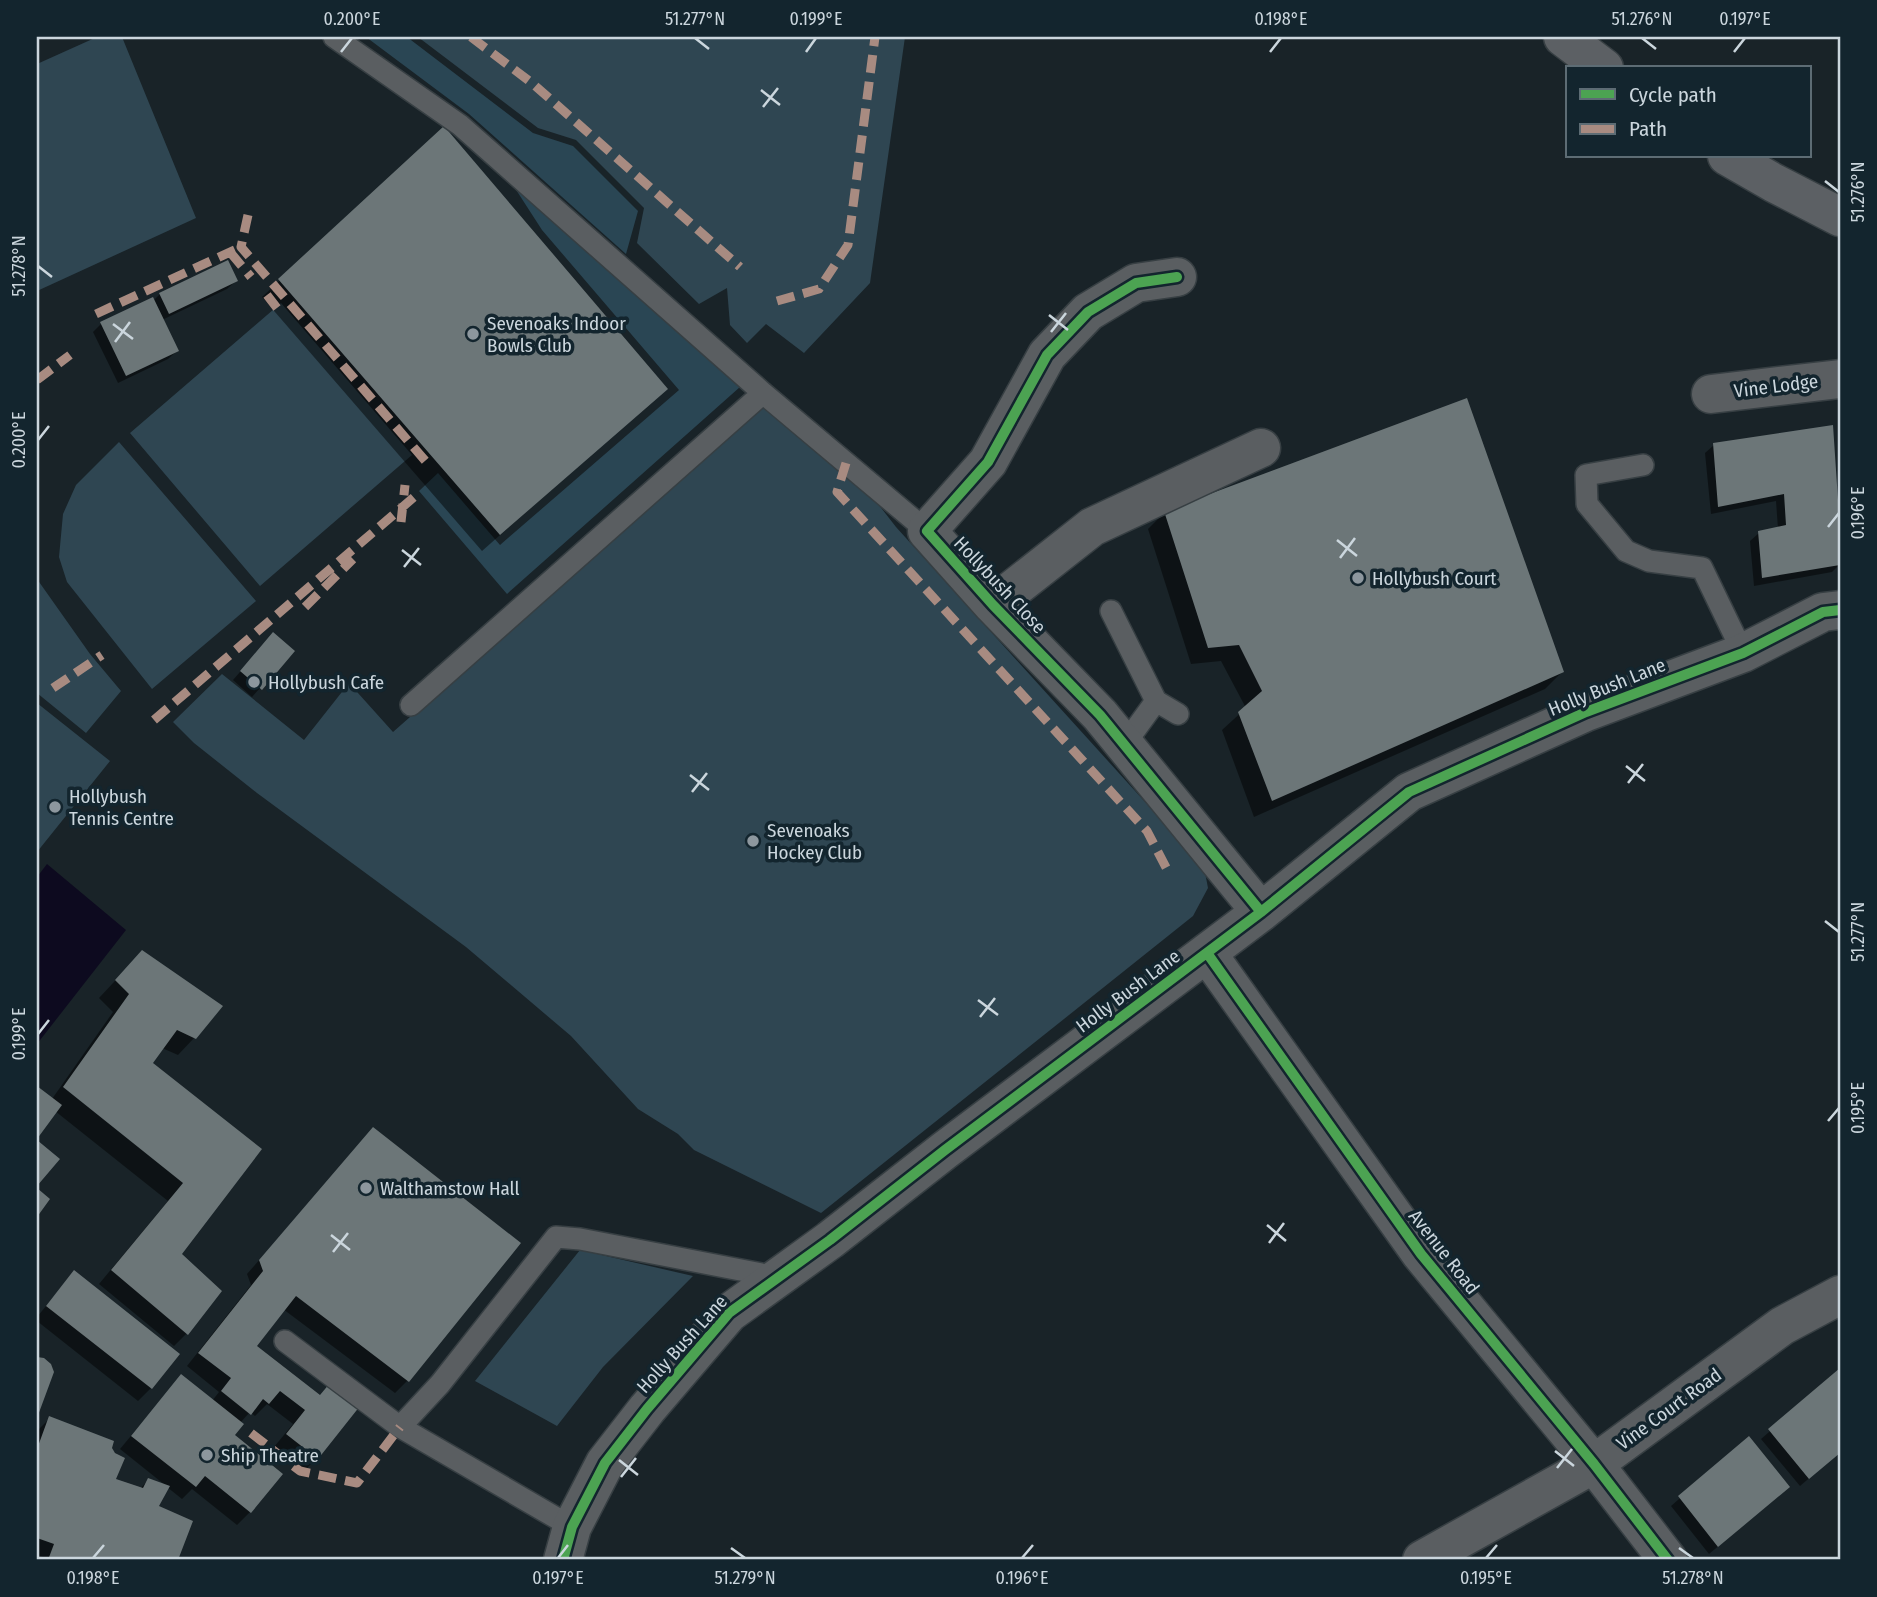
<svg xmlns="http://www.w3.org/2000/svg" width="1877" height="1597" viewBox="0 0 1877 1597" font-family="'Fira Sans Condensed',sans-serif">
<style>
.green{fill:#2f4652}
.forest{fill:#2a4654}
.water{fill:#0d0a1f}
.shadow{fill:#0007}
.building{fill:#6c7678}
.lines{fill:none;stroke-linecap:round;stroke-linejoin:round}
.service-casing{stroke:#373f43;stroke-width:24}
.minor-casing{stroke:#373f43;stroke-width:41}
.secondary-casing{stroke:#373f43;stroke-width:41}
.service{stroke:#5a5e61;stroke-width:21}
.minor{stroke:#5a5e61;stroke-width:38}
.secondary{stroke:#5c6064;stroke-width:38}
.quiet{stroke:#a88b81;stroke-width:9;stroke-dasharray:18 9;stroke-linecap:butt}
.cycleway-casing{stroke:#13252e;stroke-width:15}
.cycleway{stroke:#4ca352;stroke-width:10}
.ticks{fill:none;stroke:#cbd6dd;stroke-width:2.5}
.poi-dot{fill:#8d979e;stroke:#13252e;stroke-width:2.5}
.labels{text-anchor:middle;dominant-baseline:central;stroke-width:7;stroke-linejoin:round;paint-order:stroke}
.poi-label{font-size:19px;fill:#cbd6dd;stroke:#13252e;text-anchor:start}
.street-label{font-size:19px;fill:#cbd6dd;stroke:#13252e}
.neatline{fill:none;stroke:#cbd6dd;stroke-width:2.5}
.ticks-label{font-size:18px;text-anchor:middle;fill:#cbd6dd}
</style>
<rect width="100%" height="100%" fill="#192328"/>
<path class="green" d="M97,37H122L196,218L37,291V64Z
M418,37H905L870,283L804,353L766,324L747,343L730,325L727,288L699,304L637,243L644,208L576,140L538,128Z
M281,303L412,455L260,586L130,433Z
M765,404L861,482L896,527L1204,867L1208,888L1193,916L821,1213L694,1150L678,1134L638,1109L571,1036L466,947L257,793L194,743L173,722L222,674L304,740L349,683L393,732Z
M119,442L256,601L152,689L67,582L59,557L63,514L76,485Z
M37,579L90,654L121,691L86,733L37,693Z
M37,703L110,761L37,852Z
M580,1250L693,1276L603,1367L557,1426L475,1381Z"/>
<path class="forest" d="M366,37H407L533,133L573,146L638,211L626,254L469,114Z
M511,182L740,387L507,594L419,491L438,473L500,545L679,390L542,230Z"/>
<path class="water" d="M47,864L126,930L37,1044V877Z"/>
<path class="shadow" d="M443,129L666,389L482,551L262,297Z
M236,281L227,289L162,320L177,351L168,359L118,383L93,332L101,324L153,301L160,294Z
M1831,427L1840,564L1832,572L1754,586L1750,541L1759,533L1778,529L1776,501L1711,514L1705,453L1714,445Z
M1165,512L1562,672L1545,689L1254,817L1222,730L1246,708L1221,661L1191,664L1148,529Z
M265,643L293,651L252,697L233,680Z
M142,952L195,1037L178,1055L162,1048L151,1063L259,1149L179,1254L186,1334L174,1346L99,1284L168,1201L55,1111L37,1136V1088L52,1099L113,1012L99,998Z
M373,1129L408,1380L395,1393L283,1309L254,1346L319,1396L317,1458L304,1471L274,1447L293,1424L267,1404L255,1416L250,1412L240,1423L233,1436L250,1512L237,1525L192,1489L182,1499L167,1487L157,1507L191,1522L176,1560H41L43,1557L37,1555V1431L50,1418L109,1448L123,1459L114,1480L140,1489L148,1480L165,1485L120,1449L181,1376L212,1401L219,1392L187,1366L251,1285L247,1274Z
M74,1272L151,1388L138,1401L37,1321V1317Z
M1839,1371L1840,1452L1800,1486L1761,1439Z
M1749,1438L1780,1495L1709,1554L1671,1506Z"/>
<path class="building" d="M444,126L668,389L500,535L278,279Z
M228,260L238,281L169,314L159,293Z
M153,297L179,351L126,376L100,322Z
M1467,398L1564,672L1272,801L1238,712L1262,691L1239,645L1208,648L1164,511Z
M1833,425L1840,530V565L1762,578L1758,531L1786,525L1784,494L1718,507L1713,443Z
M273,632L295,651L262,690L240,671Z
M142,950L223,1006L196,1039L177,1030L153,1063L262,1149L182,1254L222,1291L188,1335L111,1270L183,1183L63,1087L129,994L115,980Z
M37,1086L62,1105L37,1139Z
M373,1127L521,1243L409,1382L296,1296L257,1346L320,1395L330,1383L360,1406L318,1459L286,1434L305,1410L280,1391L269,1404L263,1399L251,1415L221,1391L231,1378L198,1353L263,1271L259,1260Z
M37,1140L60,1159L37,1186Z
M37,1188L50,1199L37,1217Z
M74,1270L180,1354L152,1389L46,1306Z
M37,1357L44,1358L51,1364L54,1372L37,1418Z
M1840,1368V1453L1809,1479L1768,1429Z
M181,1374L244,1424L235,1435L283,1474L251,1513L205,1476L196,1487L131,1436Z
M49,1416L114,1441L112,1448L115,1453L125,1458L116,1479L143,1488L148,1478L170,1486L159,1506L193,1521L178,1560H48L54,1544L37,1538V1449Z
M1749,1436L1790,1487L1718,1547L1678,1496Z"/>
<g class="lines">
<g class="service-casing">
<path id="service" d="M334,37L460,125L763,393L927,531
M1643,465L1586,475L1587,504L1626,551L1649,561L1702,568L1743,653
M1111,611L1156,701L1124,745
M1156,701L1178,714
M411,705L763,393
M285,1341L400,1427
M572,1527L400,1427L440,1384L556,1237L580,1239L777,1277"/>
</g>
<g class="minor-casing">
<path id="minor" d="M1177,277L1136,283L1088,312L1047,355L988,462L927,531L993,605L1100,715L1261,912
M1711,394L1840,379
M993,605L1092,527L1261,448
M1207,953L1421,1254L1594,1464L1668,1560
M563,1560L572,1527L605,1463L647,1409L729,1313L830,1240L945,1150L1261,912L1409,792L1586,712L1743,653L1823,612L1840,610
M1422,1560L1594,1464L1782,1326L1840,1295"/>
</g>
<g class="secondary-casing">
<path id="secondary" d="M1563,37L1604,68
M1727,156L1774,183L1840,217"/>
</g>
<use href="#service" class="service"/>
<use href="#minor" class="minor"/>
<use href="#secondary" class="secondary"/>
<path class="quiet" d="M471,37L532,83L740,267
M248,215L241,247L428,464
M230,252L251,277
M267,295L277,308
M777,301L819,289L848,245L875,37
M96,314L241,247
M37,380L70,355
M846,463L837,492L1147,831L1170,875
M401,522L405,485
M305,607L353,559
M53,688L102,655
M154,720L420,492
M251,1433L300,1471L357,1483L400,1427"/>
<g class="cycleway-casing">
<path id="cycleway" d="M1177,277L1136,283L1088,312L1047,355L988,462L927,531L993,605L1100,715L1261,912
M1207,953L1421,1254L1594,1464L1668,1560
M563,1560L572,1527L605,1463L647,1409L729,1313L830,1240L945,1150L1261,912L1409,792L1586,712L1743,653L1823,612L1840,610"/>
</g>
<use href="#cycleway" class="cycleway"/>
</g>
<path class="ticks" d="M695,38L709,49M1642,38L1656,49M341,52L352,38M806,52L816,38M1270,52L1281,38M1734,52L1745,38M761,90L780,105M763,107L778,88M1825,181L1839,192M38,266L52,277M1049,315L1068,330M113,324L133,339M1051,332L1066,313M115,342L130,322M38,440L49,426M1828,527L1839,513M1337,540L1357,556M402,550L421,565M1340,558L1355,538M404,567L419,548M1626,766L1645,781M690,775L709,790M1628,783L1643,764M692,792L707,773M1825,921L1839,932M978,1000L998,1015M980,1017L995,998M38,1034L49,1020M1828,1121L1839,1108M1267,1225L1286,1241M331,1235L350,1250M1269,1243L1284,1223M333,1252L348,1233M1555,1451L1574,1466M619,1460L638,1475M1557,1468L1572,1449M621,1477L636,1458M731,1548L745,1558M1679,1548L1693,1558M93,1558L104,1545M558,1558L568,1545M1022,1558L1033,1545M1486,1558L1497,1545"/>
<g class="poi-dot">
<circle cx="473" cy="334" r="7"/>
<circle cx="1358" cy="578" r="7"/>
<circle cx="254" cy="682" r="7"/>
<circle cx="55" cy="807" r="7"/>
<circle cx="753" cy="841" r="7"/>
<circle cx="366" cy="1188" r="7"/>
<circle cx="207" cy="1455" r="7"/>
</g>
<g class="labels">
<g class="poi-label">
<text x="487" y="323">Sevenoaks Indoor<tspan x="487" dy="22">Bowls Club</tspan></text>
<text x="1372" y="578">Hollybush Court</text>
<text x="268" y="682">Hollybush Cafe</text>
<text x="69" y="796">Hollybush<tspan x="69" dy="22">Tennis Centre</tspan></text>
<text x="767" y="830">Sevenoaks<tspan x="767" dy="22">Hockey Club</tspan></text>
<text x="380" y="1188">Walthamstow Hall</text>
<text x="221" y="1455">Ship Theatre</text>
</g>
<g class="street-label">
<text transform="translate(1776 386) rotate(-7)">Vine Lodge</text>
<text transform="translate(1000 585) rotate(47)">Hollybush Close</text>
<text transform="translate(1607 687) rotate(-22)">Holly Bush Lane</text>
<text transform="translate(1128 991) rotate(-37)">Holly Bush Lane</text>
<text transform="translate(1444 1252) rotate(52)">Avenue Road</text>
<text transform="translate(682 1344) rotate(-48)">Holly Bush Lane</text>
<text transform="translate(1669 1409) rotate(-36)">Vine Court Road</text>
</g>
</g>
<rect width="1877" height="1597" fill="none" stroke="#13252e" stroke-width="77"/>
<rect x="1566" y="66" width="245" height="91" fill="#13252e" stroke="#5d6c74" stroke-width="2"/>
<rect x="1580" y="89" width="35" height="10" fill="#4ca352" stroke="#5d6c74" stroke-width="2"/>
<text x="1629" y="102" font-size="21" fill="#cbd6dd">Cycle path</text>
<rect x="1580" y="124" width="35" height="10" fill="#a88b81" stroke="#5d6c74" stroke-width="2"/>
<text x="1629" y="136" font-size="21" fill="#cbd6dd">Path</text>
<rect x="38" y="38" width="1801" height="1520" class="neatline"/>
<g class="ticks-label">
<text x="352" y="25">0.200°E</text>
<text x="695" y="25">51.277°N</text>
<text x="816" y="25">0.199°E</text>
<text x="1281" y="25">0.198°E</text>
<text x="1642" y="25">51.276°N</text>
<text x="1745" y="25">0.197°E</text>
<text transform="translate(1858 192) rotate(-90)" y="6">51.276°N</text>
<text transform="translate(19 266) rotate(-90)" y="6">51.278°N</text>
<text transform="translate(19 440) rotate(-90)" y="6">0.200°E</text>
<text transform="translate(1858 513) rotate(-90)" y="6">0.196°E</text>
<text transform="translate(1858 932) rotate(-90)" y="6">51.277°N</text>
<text transform="translate(19 1034) rotate(-90)" y="6">0.199°E</text>
<text transform="translate(1858 1108) rotate(-90)" y="6">0.195°E</text>
<text x="93" y="1584">0.198°E</text>
<text x="558" y="1584">0.197°E</text>
<text x="745" y="1584">51.279°N</text>
<text x="1022" y="1584">0.196°E</text>
<text x="1486" y="1584">0.195°E</text>
<text x="1693" y="1584">51.278°N</text>
</g>
</svg>
